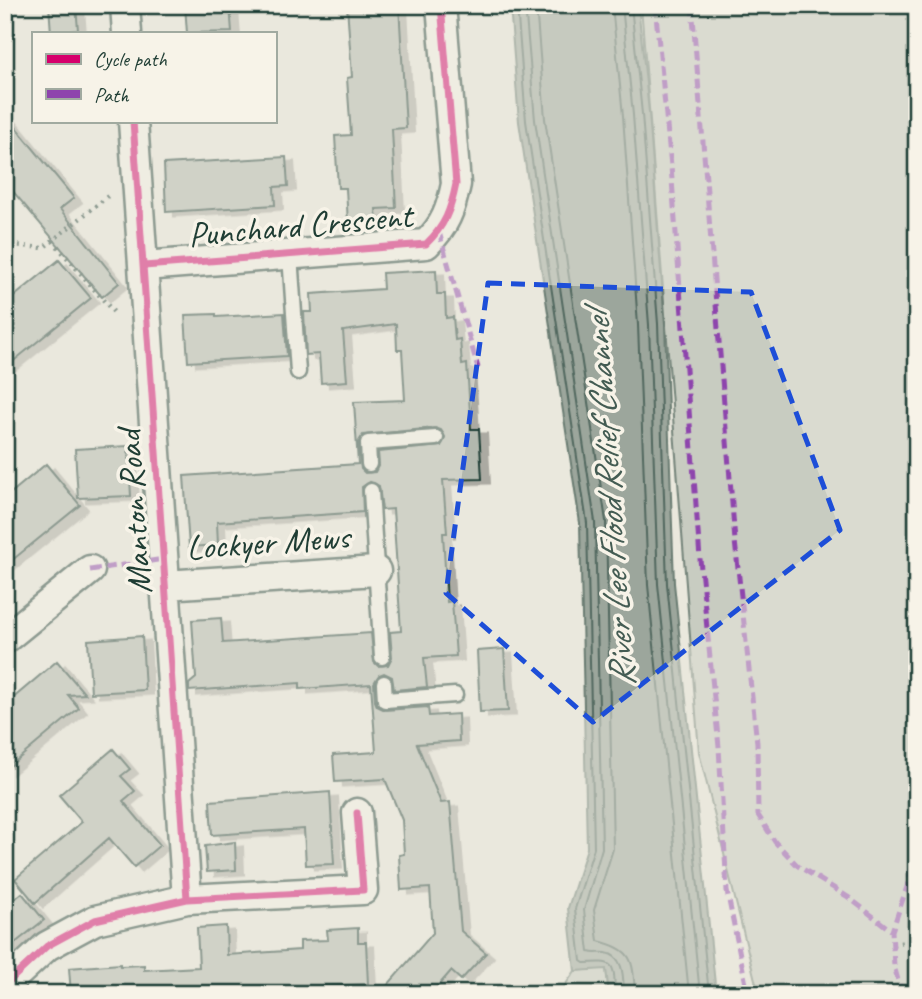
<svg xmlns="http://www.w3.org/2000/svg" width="922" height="999" viewBox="0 0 922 999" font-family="Caveat,sans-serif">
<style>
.green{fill:#c8ccc1;stroke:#74847a;stroke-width:2}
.water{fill:#9ca69c;stroke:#6a7c72;stroke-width:2}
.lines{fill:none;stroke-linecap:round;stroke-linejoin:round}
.shore{stroke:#51675e;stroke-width:2}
.building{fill:#b2b8ae;stroke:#1f3d34;stroke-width:2;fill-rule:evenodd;filter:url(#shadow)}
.lane-casing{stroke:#1f3d34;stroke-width:19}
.street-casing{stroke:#1f3d34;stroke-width:33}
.path{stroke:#1f3d34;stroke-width:4.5;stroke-dasharray:2 5;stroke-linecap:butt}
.lane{stroke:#f7f3e8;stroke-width:14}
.street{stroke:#f7f3e8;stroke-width:28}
.quiet{stroke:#8e44ad;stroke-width:5;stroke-dasharray:10 5;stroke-linecap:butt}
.cycleway-casing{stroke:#f7f3e8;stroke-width:11}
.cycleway{stroke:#d6006c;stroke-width:7}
.marked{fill:none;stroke:#1d4ed8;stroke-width:5;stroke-dasharray:14 9;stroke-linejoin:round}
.labels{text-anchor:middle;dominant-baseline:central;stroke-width:7;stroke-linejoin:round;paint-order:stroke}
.street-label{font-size:35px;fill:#1f3d34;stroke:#f7f3e8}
.water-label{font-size:37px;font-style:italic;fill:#445c53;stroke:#f7f3e8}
</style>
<defs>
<filter id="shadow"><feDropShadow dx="8" dy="4.5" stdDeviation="0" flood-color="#0004"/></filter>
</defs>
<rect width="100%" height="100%" fill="#eae8dd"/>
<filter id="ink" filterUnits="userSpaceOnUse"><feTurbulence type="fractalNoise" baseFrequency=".0143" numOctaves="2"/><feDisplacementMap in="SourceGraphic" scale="14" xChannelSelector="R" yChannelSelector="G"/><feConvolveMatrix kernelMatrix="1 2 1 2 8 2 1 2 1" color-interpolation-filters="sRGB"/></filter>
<g filter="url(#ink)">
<path class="green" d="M641,5H917V994H759L757,988L699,752Z
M606,968L609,994H559L575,971Z"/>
<path class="water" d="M510,5H638L649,113L665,324L674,583L716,994H609L606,969L575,971L568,908L587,848L580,523L519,122Z"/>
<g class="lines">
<path class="shore" d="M517,5L526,121L587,523L594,848L575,909L581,961L584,963C615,961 614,962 615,994
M525,5L535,120L595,522L602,848L584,910L589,952C595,954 600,952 606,953C625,956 623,980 624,994
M536,5L545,119L606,521L613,849L594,910L598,941C633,949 633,960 635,994
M612,5L623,116L638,325L648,585L689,994
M622,5L633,115L649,325L658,584L700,994
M631,5L642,114L658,324L667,584L709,994"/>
</g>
<path class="building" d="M49,5H76L78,30L51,33Z
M185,5H230L232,32L187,33Z
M347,5H399L406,128L392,129L396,208L376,209L377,222L348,224L346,188H338L335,136L351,135L347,78L352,77Z
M5,114L74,198L60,209L119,283L102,297L5,182Z
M286,157L288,186L274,187L275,205L166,212L164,164Z
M59,260L91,298L5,368V304Z
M436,270L437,294H445L446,318L453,317L455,340L460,339L462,365L467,364L471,429H479L482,479L443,480L447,533H443L447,602L452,601L456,656L424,658L427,687L394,690L392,677L384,673L379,675L374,683L375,701L377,706L385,710L428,707L429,716L458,714L459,741L417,744L441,803L450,802L461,931L486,953L461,980L451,971L431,994H380L433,933L430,888L401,890L399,855L404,854L402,820L385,779L335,782L333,755L376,752L371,684L300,689V683L189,691V684L196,678L192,620L221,618L223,643L371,633L374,662L378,666L388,665L392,657L390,632L401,631L393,509L382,510L379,486L370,482L362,487L363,512L217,522L218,545L189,547L184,476L358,464L354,402L405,400L402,350H397L396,324L343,331L347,381L321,383L319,354L306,355L304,312H312L311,294L383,289L382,273ZM435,428L441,430L445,437L441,446L378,452L379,464L375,472L365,473L361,469L358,443L363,435Z
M284,313L287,356L188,362L185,315L216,314V317Z
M128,446L131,496L78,498L75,449Z
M46,464L80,505L5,566V498Z
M142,636L145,690L91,693L88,640Z
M504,649L508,711L480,712L477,651Z
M57,661L85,694L68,695L79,708L5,770V705Z
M113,749L130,769L121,776L135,791L123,801L160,845L134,867L109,838L35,903L15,879L82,822L59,795Z
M330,792L334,864L306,865L304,829L212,835L210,801Z
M235,842L236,870L207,872L205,846Z
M22,893L44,920L5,951V907Z
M226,926L227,955L300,950V941L328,940L327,930L358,928V942H366L368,984L323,986V991L258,994H71L69,968L120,964V966L144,965V970L199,967L197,928Z"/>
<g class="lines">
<g class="lane-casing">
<path id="lane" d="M290,255L298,372
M369,464L368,443L436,438
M371,491L382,657
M384,683L385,700L455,695"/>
</g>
<g class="street-casing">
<path id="street" d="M125,5L127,33
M133,121L187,899
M144,266L426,244C445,226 451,209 456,184L441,5
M165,585L376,571
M5,639L90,570
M5,985L47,946L95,920L187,899L363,890L357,813"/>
</g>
<path class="path" d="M53,241L116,315
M5,244L43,248L108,196
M893,944L917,940"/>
<use href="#lane" class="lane"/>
<use href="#street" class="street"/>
<path class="quiet" d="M655,5L671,166L700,559L719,747L727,891L748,994
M692,5L735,541L757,743L758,815L775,842L798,866L848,897L892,931
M439,232L478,368
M90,570L164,559
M902,994L894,966L892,931L908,884L917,845"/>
<g class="cycleway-casing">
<path id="cycleway" d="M133,121L187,899
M144,266L426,244C445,226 451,209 456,184L441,5
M5,985L47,946L95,920L187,899L363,890L357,813"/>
</g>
<use href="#cycleway" class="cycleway"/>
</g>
</g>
<path d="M0 0H922V999H0ZM488,283L751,292L840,530L593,722L446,593Z" fill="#eae8dd" fill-opacity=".55" fill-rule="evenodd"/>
<path class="marked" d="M488,283L751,292L840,530L593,722L446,593Z"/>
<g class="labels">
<g class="street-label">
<text transform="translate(300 225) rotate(-5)">Punchard Crescent</text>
<text transform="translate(134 512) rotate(-94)">Manton Road</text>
<text transform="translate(268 542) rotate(-4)">Lockyer Mews</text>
</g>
<g class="water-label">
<text transform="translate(609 500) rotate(-94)">River Lee Flood Relief Channel</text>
</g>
</g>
<rect width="922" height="999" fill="none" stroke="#f7f3e8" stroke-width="28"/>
<rect x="14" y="14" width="894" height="971" fill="none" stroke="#1f3d34" stroke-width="2.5" filter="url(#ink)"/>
<rect x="32" y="32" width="245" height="91" fill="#f7f3e8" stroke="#a1aaa0" stroke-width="2"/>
<rect x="46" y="54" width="35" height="10" fill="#d6006c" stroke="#a1aaa0" stroke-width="2"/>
<text x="94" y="66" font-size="21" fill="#1f3d34">Cycle path</text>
<rect x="46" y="89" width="35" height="10" fill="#8e44ad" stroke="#a1aaa0" stroke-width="2"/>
<text x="94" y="102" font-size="21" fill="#1f3d34">Path</text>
</svg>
